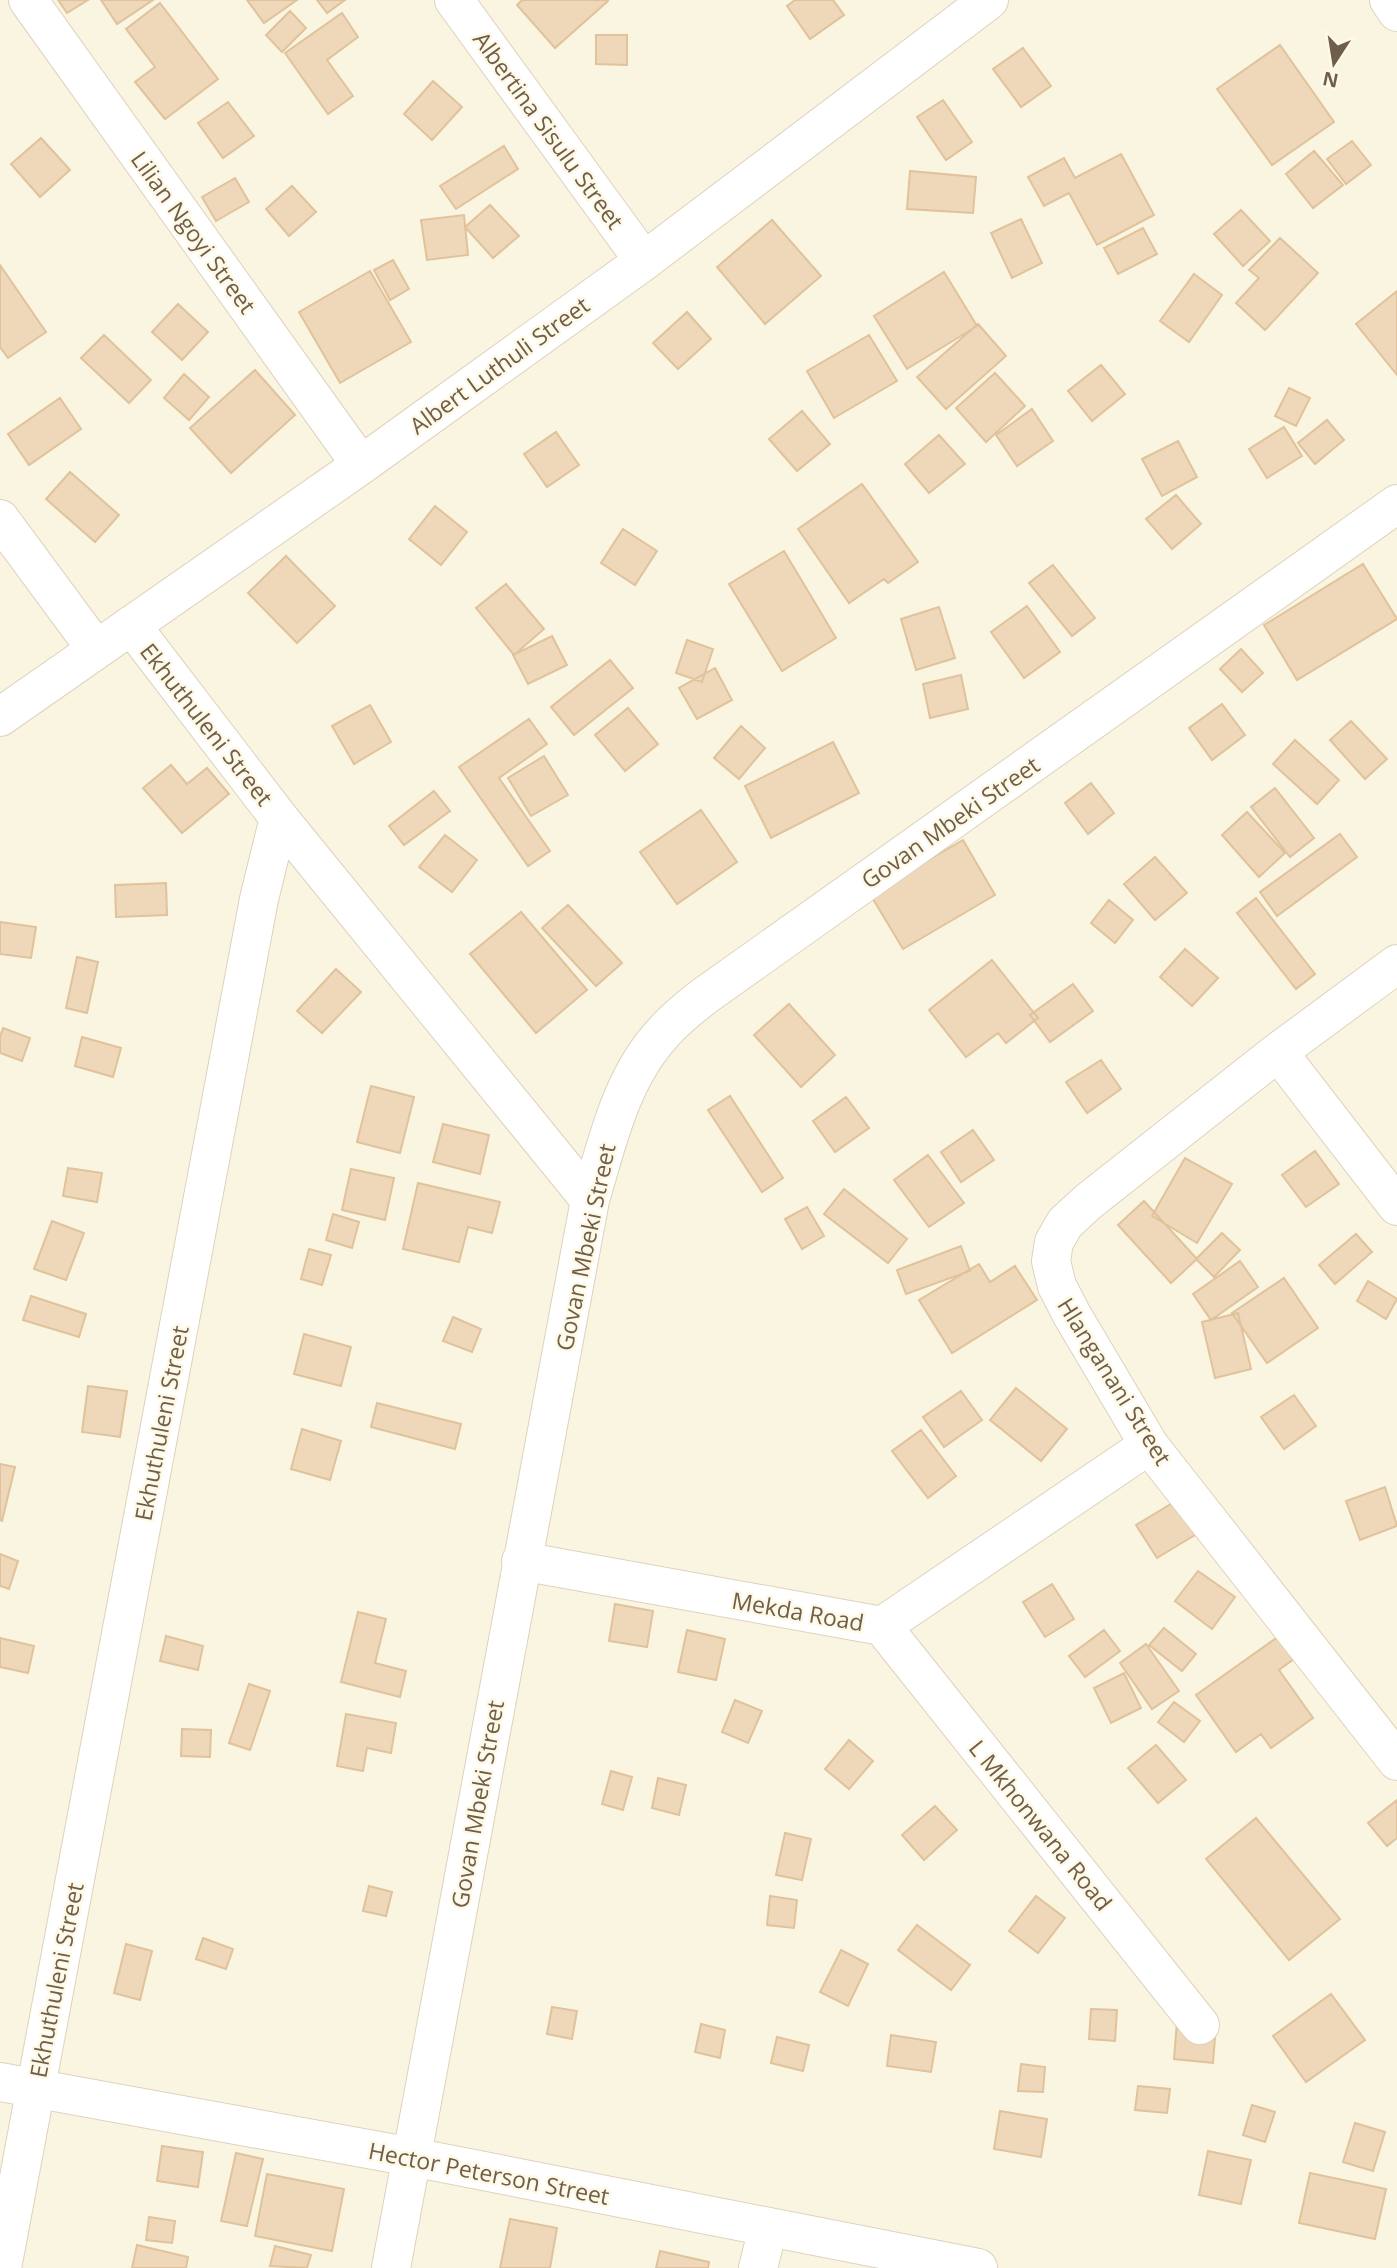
<svg xmlns="http://www.w3.org/2000/svg" width="1397" height="2268" viewBox="0 0 1397 2268" font-family="'Open Sans',sans-serif">
<style>
.building{fill:#eed8b9;stroke:#e0c29b;stroke-width:2}
.lines{fill:none;stroke-linecap:round;stroke-linejoin:round}
.minor-casing{stroke:#ded2bd;stroke-width:40}
.minor{stroke:#fff;stroke-width:38}
.labels{text-anchor:middle;dominant-baseline:central;stroke-width:5;stroke-linejoin:round;paint-order:stroke}
.street-label{font-size:23px;fill:#6f5e49;stroke:#fef9e6}
</style>
<rect width="100%" height="100%" fill="#faf5e0"/>
<path class="building" d="M58,0H88L67,13Z
M101,0H153L117,24Z
M247,0H297L264,23Z
M317,0H345L327,13Z
M522,0H608V1L555,48L517,5Z
M795,0H833L844,15L810,39L787,6Z
M160,3L218,79L165,119L135,82L155,67L126,29Z
M290,11L306,28L282,52L266,35Z
M342,13L358,37L327,60L353,96L328,114L285,53Z
M596,35H627V65L596,64Z
M1280,45L1334,122L1272,165L1217,89Z
M1023,48L1051,86L1021,107L993,69Z
M433,81L462,107L432,140L404,114Z
M943,100L972,142L946,160L917,117Z
M228,102L254,136L223,158L198,123Z
M41,138L70,170L40,197L11,164Z
M1352,141L1371,165L1346,184L1327,159Z
M504,146L518,169L456,209L440,186Z
M1314,151L1343,185L1313,208L1286,174Z
M1121,154L1154,215L1097,245L1069,193L1044,206L1028,177L1064,158L1075,178Z
M910,171L976,177L973,213L907,209Z
M235,178L249,202L216,221L202,197Z
M292,186L316,212L289,236L266,209Z
M490,205L519,236L493,258L465,227Z
M1241,210L1270,241L1243,266L1214,234Z
M464,215L468,255L427,260L421,220Z
M1021,219L1042,263L1012,278L991,233Z
M772,220L821,276L765,324L717,267Z
M1143,228L1157,254L1118,274L1104,248Z
M1280,238L1318,273L1265,330L1236,303L1259,278L1249,270Z
M393,260L409,289L390,300L374,270Z
M0,265L46,332L8,358L0,347Z
M370,271L411,342L340,383L299,312Z
M944,272L977,326L907,369L874,316Z
M1194,274L1222,295L1189,342L1160,321Z
M1397,291V375L1356,324Z
M178,304L208,332L182,360L152,332Z
M687,312L711,339L678,369L653,343Z
M978,324L1006,356L946,409L917,377Z
M104,335L151,380L129,403L81,358Z
M869,335L897,381L834,418L807,371Z
M1101,365L1125,394L1092,421L1068,391Z
M255,370L295,415L231,473L190,428Z
M995,373L1025,406L986,442L956,408Z
M184,374L209,397L189,420L164,398Z
M1289,388L1310,398L1296,426L1275,416Z
M60,398L81,429L29,465L8,434Z
M1032,409L1053,441L1017,466L996,435Z
M802,411L830,444L797,471L769,439Z
M1327,420L1344,440L1315,464L1298,443Z
M1284,427L1302,456L1267,478L1249,449Z
M556,432L579,465L547,487L524,454Z
M939,435L965,464L929,493L905,464Z
M1178,441L1197,477L1162,496L1142,459Z
M70,472L119,515L95,542L46,499Z
M862,484L918,562L888,583L884,579L849,603L798,529Z
M1176,495L1201,524L1172,549L1146,519Z
M435,506L467,532L441,565L409,539Z
M623,529L657,551L635,585L601,563Z
M784,551L836,638L782,671L729,584Z
M286,556L335,606L297,643L248,593Z
M1363,564L1397,619L1297,680L1264,625Z
M1053,565L1095,618L1072,636L1029,583Z
M506,584L544,629L514,655L476,608Z
M1027,606L1060,652L1024,678L991,632Z
M939,607L955,658L916,670L901,619Z
M552,636L567,665L528,684L513,655Z
M687,640L713,649L702,682L676,673Z
M1241,649L1263,673L1242,692L1220,669Z
M610,660L633,688L574,735L551,707Z
M715,668L732,700L697,719L679,688Z
M961,675L968,709L930,718L923,684Z
M1222,704L1245,735L1212,760L1189,728Z
M370,705L391,742L354,764L332,726Z
M628,708L658,744L625,771L595,735Z
M529,719L547,744L499,778L550,851L528,866L459,767Z
M1351,721L1387,759L1365,779L1330,740Z
M741,726L765,748L739,779L714,758Z
M1295,740L1339,780L1317,804L1273,764Z
M833,742L859,793L771,838L745,786Z
M544,756L568,795L531,816L508,778Z
M171,765L187,784L207,768L229,794L182,833L143,788Z
M1091,783L1114,813L1088,834L1065,803Z
M1275,788L1314,838L1290,857L1251,807Z
M434,791L450,811L404,845L389,826Z
M701,810L737,862L677,904L640,852Z
M1247,812L1285,853L1259,877L1222,835Z
M1340,834L1357,857L1277,916L1260,892Z
M445,835L477,860L452,892L419,867Z
M963,840L995,895L903,949L870,894Z
M1155,857L1187,893L1155,920L1124,884Z
M166,883L167,915L116,917L115,885Z
M1256,898L1315,974L1296,989L1237,913Z
M1109,900L1133,920L1115,943L1091,923Z
M568,905L622,963L596,986L542,928Z
M521,912L587,990L536,1033L470,954Z
M0,922L36,927L31,958L0,954Z
M1185,949L1218,978L1192,1006L1160,977Z
M77,957L98,962L87,1013L66,1008Z
M992,960L1038,1018L1006,1043L998,1033L966,1057L929,1010Z
M336,969L361,992L322,1033L297,1011Z
M1073,984L1093,1011L1050,1042L1030,1015Z
M789,1004L835,1055L801,1087L754,1035Z
M3,1028L30,1038L22,1061L0,1053V1037Z
M82,1037L121,1048L113,1077L75,1066Z
M1101,1060L1121,1089L1087,1113L1066,1082Z
M371,1086L414,1097L400,1153L357,1142Z
M730,1096L783,1178L762,1192L708,1110Z
M846,1097L869,1128L835,1152L813,1121Z
M443,1124L489,1135L480,1174L433,1162Z
M973,1130L994,1160L961,1182L941,1152Z
M1315,1151L1339,1184L1306,1207L1282,1175Z
M928,1155L964,1203L929,1227L894,1180Z
M1185,1158L1232,1184L1197,1243L1152,1216Z
M68,1168L102,1173L97,1202L63,1196Z
M351,1169L394,1178L385,1220L342,1210Z
M418,1183L500,1202L492,1233L468,1227L459,1262L403,1249Z
M844,1189L907,1239L888,1263L824,1214Z
M1144,1201L1197,1259L1171,1283L1118,1225Z
M807,1207L824,1236L802,1249L785,1219Z
M333,1214L359,1222L352,1248L326,1240Z
M52,1221L84,1233L66,1280L34,1269Z
M1222,1233L1240,1250L1214,1277L1196,1259Z
M1356,1234L1372,1252L1335,1284L1319,1265Z
M961,1246L970,1271L906,1294L897,1270Z
M309,1249L331,1255L322,1285L301,1279Z
M1240,1261L1258,1287L1211,1320L1193,1294Z
M979,1264L990,1282L1015,1266L1037,1300L952,1353L919,1300Z
M1284,1278L1318,1328L1267,1363L1232,1313Z
M1368,1281L1397,1299L1386,1319L1357,1301Z
M31,1296L86,1314L79,1337L23,1320Z
M1238,1313L1251,1369L1215,1378L1202,1322Z
M453,1317L481,1329L472,1352L443,1341Z
M304,1334L351,1347L341,1386L294,1374Z
M88,1386L127,1391L120,1437L82,1432Z
M1016,1388L1067,1429L1041,1461L990,1420Z
M961,1391L982,1420L944,1447L923,1417Z
M1294,1395L1316,1426L1284,1449L1261,1417Z
M377,1403L461,1424L455,1449L371,1427Z
M302,1429L341,1441L330,1480L291,1469Z
M921,1430L956,1476L928,1498L892,1451Z
M0,1464L15,1467L2,1521L0,1520Z
M1385,1487L1397,1526L1360,1540L1346,1501Z
M1174,1502L1195,1535L1157,1558L1136,1525Z
M0,1554L18,1561L9,1589L0,1586Z
M1198,1571L1235,1597L1212,1629L1175,1601Z
M1052,1584L1074,1619L1045,1637L1023,1602Z
M615,1604L653,1611L647,1647L609,1641Z
M358,1612L386,1619L375,1663L406,1671L400,1697L341,1682Z
M1164,1628L1196,1654L1182,1671L1149,1645Z
M687,1630L725,1639L716,1680L678,1672Z
M1104,1630L1120,1651L1085,1677L1069,1656Z
M1282,1634L1298,1656L1279,1670L1313,1718L1271,1748L1261,1734L1236,1752L1196,1695Z
M166,1636L203,1646L198,1670L160,1661Z
M0,1638L34,1646L28,1673L0,1667Z
M1146,1644L1179,1691L1152,1709L1120,1663Z
M1124,1673L1141,1708L1111,1723L1094,1688Z
M249,1684L270,1691L250,1750L229,1743Z
M735,1700L762,1711L748,1743L722,1732Z
M1174,1702L1200,1721L1184,1742L1158,1722Z
M346,1714L396,1723L391,1753L367,1748L363,1771L337,1766Z
M182,1729L211,1730L210,1757L181,1756Z
M849,1740L873,1761L849,1789L825,1769Z
M1156,1745L1186,1780L1158,1803L1128,1768Z
M611,1771L632,1777L623,1810L602,1804Z
M658,1778L686,1785L679,1815L652,1808Z
M1397,1800V1838L1387,1846L1368,1823Z
M935,1806L957,1830L924,1860L902,1835Z
M1256,1818L1340,1919L1289,1960L1206,1859Z
M785,1833L811,1839L802,1880L776,1875Z
M369,1886L392,1892L386,1916L363,1911Z
M770,1896L797,1900L794,1928L767,1925Z
M1036,1896L1065,1918L1038,1953L1009,1931Z
M917,1925L970,1965L951,1990L898,1950Z
M203,1938L233,1949L226,1969L196,1959Z
M126,1944L152,1951L140,2000L114,1993Z
M841,1950L868,1964L848,2006L820,1992Z
M1331,1994L1365,2040L1306,2082L1273,2036Z
M552,2007L577,2011L572,2039L547,2034Z
M1091,2009L1117,2010L1115,2041L1089,2039Z
M1177,2022L1216,2025L1213,2063L1174,2059Z
M701,2024L725,2030L720,2058L695,2052Z
M891,2035L936,2042L931,2072L887,2066Z
M777,2037L809,2045L803,2071L771,2063Z
M1021,2064L1045,2067L1043,2092L1018,2091Z
M1138,2086L1170,2089L1167,2113L1135,2110Z
M1252,2105L1275,2112L1265,2142L1243,2135Z
M1000,2111L1047,2119L1041,2157L994,2149Z
M1355,2123L1385,2132L1373,2171L1343,2162Z
M162,2146L203,2152L198,2187L157,2181Z
M1208,2151L1251,2160L1241,2204L1199,2195Z
M236,2153L263,2159L247,2226L221,2221Z
M1310,2173L1386,2189L1375,2239L1299,2223Z
M267,2174L344,2189L332,2251L255,2236Z
M149,2217L175,2221L172,2243L146,2240Z
M510,2219L557,2228L550,2268H500Z
M137,2245L188,2257L186,2268H132Z
M275,2246L311,2255L307,2268L270,2266Z
M660,2251L709,2262L708,2268H656Z"/>
<g class="lines">
<g class="minor-casing">
<path id="minor" d="M28,0L361,465
M454,0L644,261
M1389,0L1397,12
M0,519L96,649
M131,625L279,818L590,1200
M0,717L361,465L644,261L989,0
M1397,964L1278,1052L1089,1201L1065,1223L1054,1242L1051,1261L1057,1286L1072,1315L1149,1445L1397,1761
M1278,1052L1397,1206
M521,1561L882,1626L1149,1445
M882,1626L1200,2025
M0,2082L412,2157L978,2268
M2,2268L259,899L279,818
M391,2268L590,1200C607,1143 621,1078 663,1033C675,1019 689,1008 703,997L1397,504
M758,2268L768,2228"/>
</g>
<use href="#minor" class="minor"/>
</g>
<g class="labels">
<g class="street-label">
<text transform="translate(549 130) rotate(54)">Albertina Sisulu Street</text>
<text transform="translate(194 232) rotate(54)">Lilian Ngoyi Street</text>
<text transform="translate(499 365) rotate(-36)">Albert Luthuli Street</text>
<text transform="translate(207 724) rotate(52)">Ekhuthuleni Street</text>
<text transform="translate(950 822) rotate(-35)">Govan Mbeki Street</text>
<text transform="translate(585 1247) rotate(-78)">Govan Mbeki Street</text>
<text transform="translate(1115 1381) rotate(58)">Hlanganani Street</text>
<text transform="translate(161 1423) rotate(-79)">Ekhuthuleni Street</text>
<text transform="translate(798 1611) rotate(10)">Mekda Road</text>
<text transform="translate(477 1804) rotate(-80)">Govan Mbeki Street</text>
<text transform="translate(1041 1825) rotate(51)">L Mkhonwana Road</text>
<text transform="translate(56 1980) rotate(-79)">Ekhuthuleni Street</text>
<text transform="translate(489 2173) rotate(11)">Hector Peterson Street</text>
</g>
</g>
<g transform="translate(1334 63) rotate(192)" stroke="#fef9e6" stroke-width="5" paint-order="stroke">
<path d="M0-5L12 26L0 18L-12 26Z" fill="#6f5e49"/>
<text y="-10" font-size="19" font-weight="bold" text-anchor="middle" fill="#6f5e49">N</text>
</g>
</svg>
